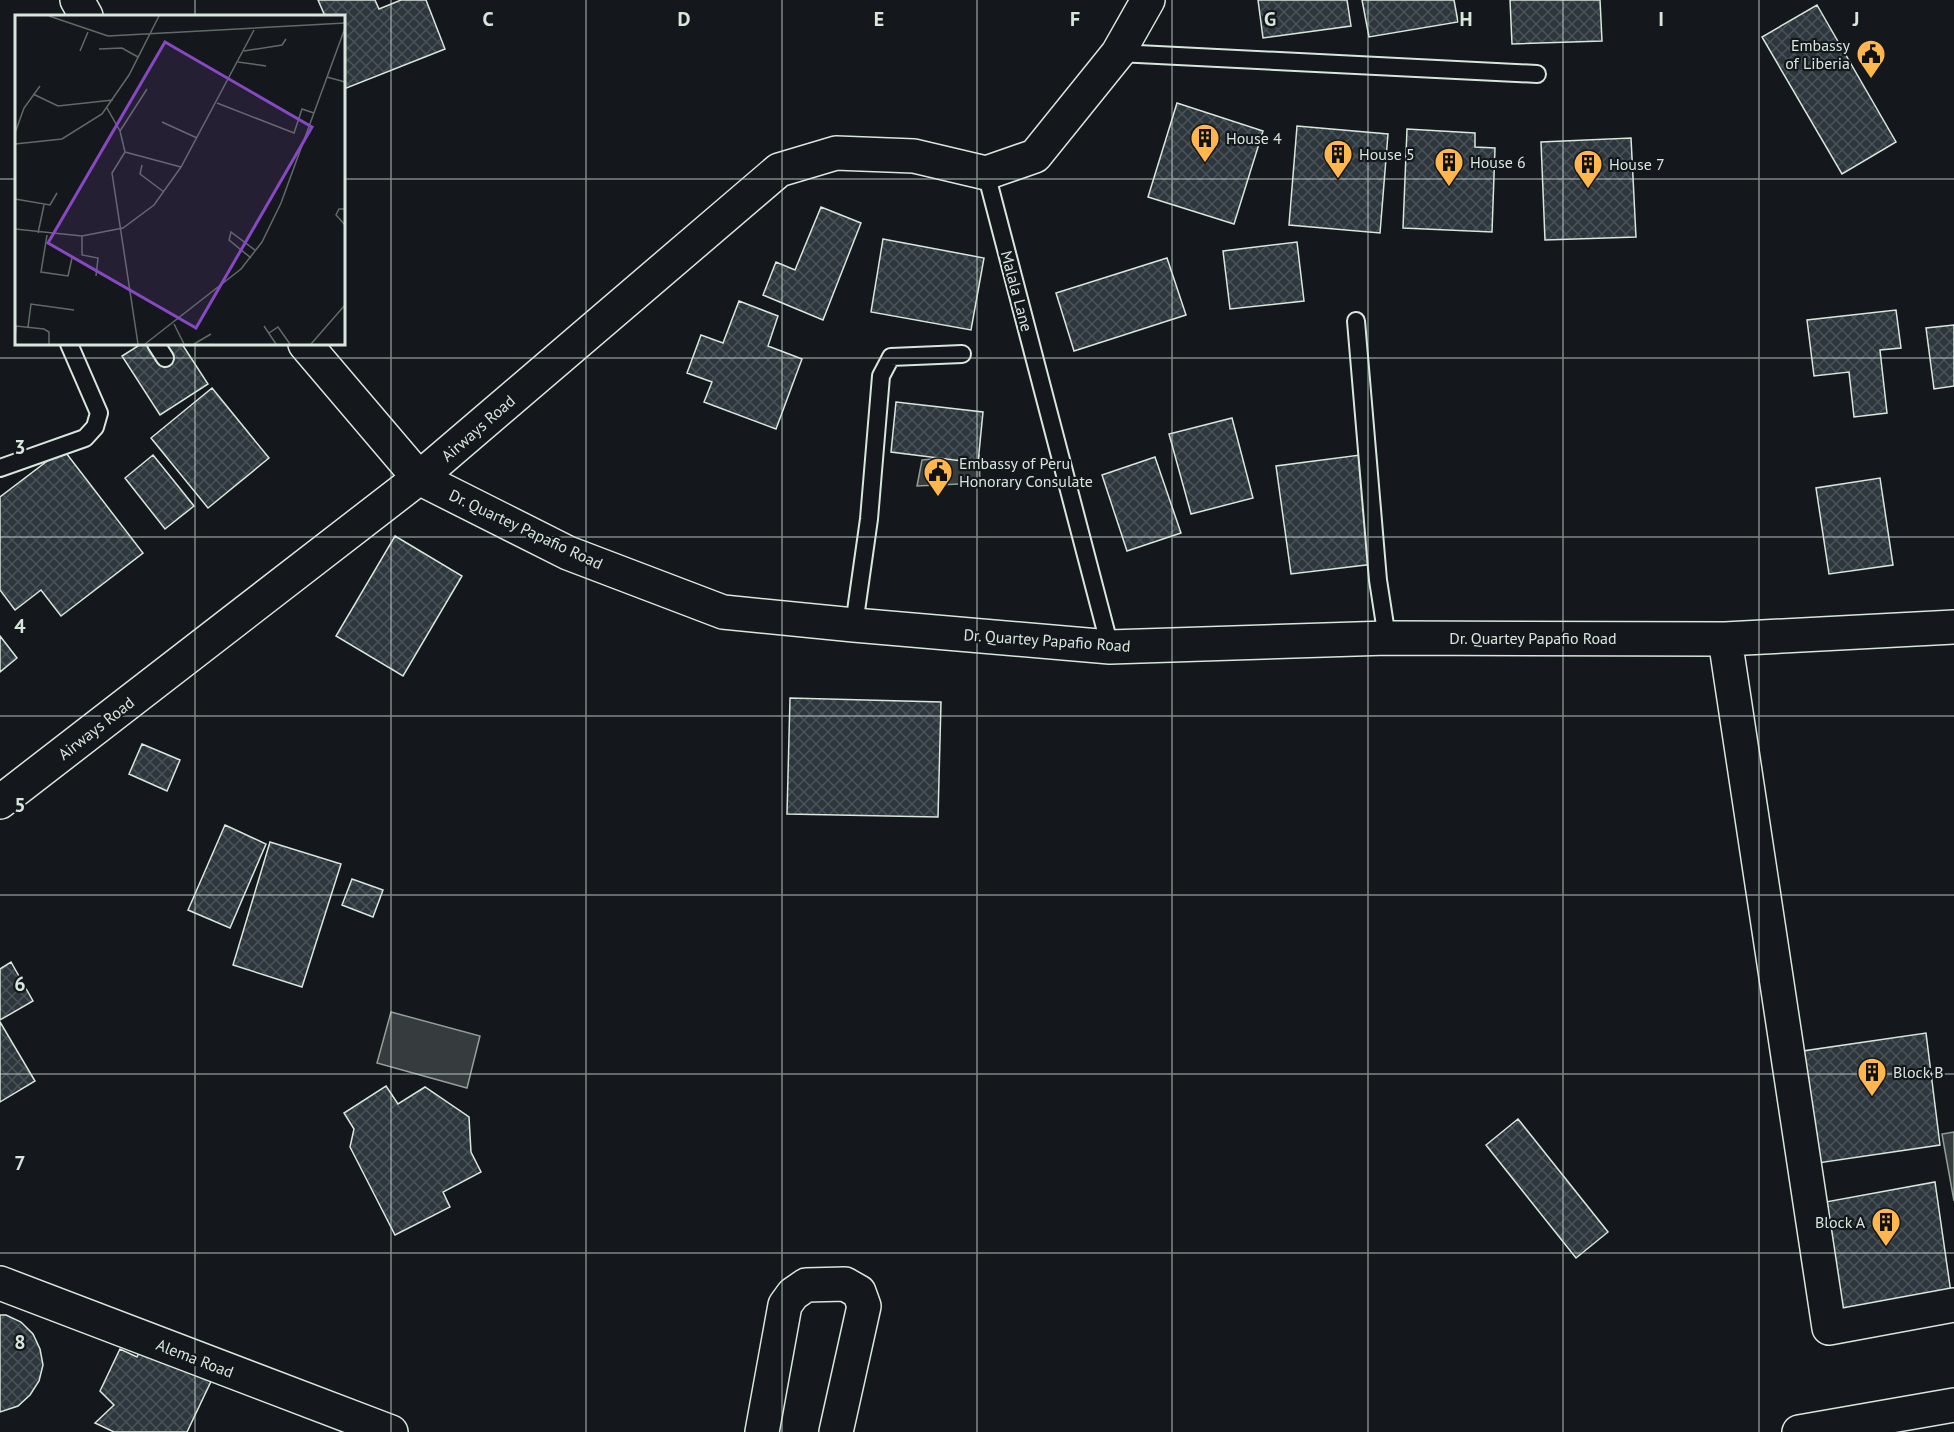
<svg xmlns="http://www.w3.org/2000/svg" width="1954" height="1432" viewBox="0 0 1954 1432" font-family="'PT Sans',sans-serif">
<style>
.water{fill:#363b3e;stroke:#939e99;stroke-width:1.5}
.building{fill:url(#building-cross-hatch);stroke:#d8e6dc;stroke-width:1.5}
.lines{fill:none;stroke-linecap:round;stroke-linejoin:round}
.service-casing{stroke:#d8e6dc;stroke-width:20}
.minor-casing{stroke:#d8e6dc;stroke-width:36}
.service{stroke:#14181c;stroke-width:16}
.minor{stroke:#14181c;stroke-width:33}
.grid{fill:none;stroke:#d8e6dc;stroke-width:1.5;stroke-opacity:0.55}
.labels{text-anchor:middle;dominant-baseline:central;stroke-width:4.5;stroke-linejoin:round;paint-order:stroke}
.poi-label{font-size:16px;fill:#d8e6dc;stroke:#14181c;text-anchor:start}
.street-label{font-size:16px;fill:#d8e6dc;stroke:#14181c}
.inset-road{fill:none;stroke:#626a69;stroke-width:1.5}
.view{fill:#8948c3;fill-opacity:0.15;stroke:#8948c3;stroke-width:3}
.inset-edge{fill:none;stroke:#d8e6dc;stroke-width:3}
.grid-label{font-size:20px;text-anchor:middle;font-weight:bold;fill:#d8e6dc;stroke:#14181c;stroke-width:4.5;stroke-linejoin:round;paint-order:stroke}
</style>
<defs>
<pattern id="building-cross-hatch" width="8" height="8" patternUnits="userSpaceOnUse" patternTransform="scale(1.5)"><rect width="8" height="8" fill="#2c363c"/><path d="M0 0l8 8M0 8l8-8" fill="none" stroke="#4a5358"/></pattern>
</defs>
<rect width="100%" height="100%" fill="#14181c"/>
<path class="water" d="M979,455L980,483L917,486L922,460Z
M391,1012L480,1036L467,1088L377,1063Z
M1954,1132V1201L1942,1134Z"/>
<path class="building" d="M318,0H375L379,9L401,0H426L445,49L344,89V16H325Z
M1258,0H1347L1351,26L1263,38Z
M1362,0H1454L1458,22L1369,37Z
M1510,0H1600L1602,41L1512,44Z
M1817,5L1896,142L1842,174L1762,37Z
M1177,103L1263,131L1234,224L1148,197Z
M1297,126L1388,134L1380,233L1289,225Z
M1407,129L1475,133V147L1495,148L1492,232L1403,228Z
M1631,138L1636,237L1545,240L1541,142Z
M821,207L861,223L823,320L763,295L776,262L795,270Z
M883,239L984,258L971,330L871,312Z
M1297,242L1304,301L1230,309L1223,251Z
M1167,258L1186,315L1074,351L1056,293Z
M739,301L778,316L768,346L802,359L776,429L704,402L712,382L687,373L701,335L723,343Z
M1896,310L1901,348L1880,350L1887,413L1854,417L1849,372L1814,376L1807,320Z
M1954,325V386L1934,389L1926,328Z
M141,344H182L208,384L160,415L122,356Z
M212,388L269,458L208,508L151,438Z
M896,402L983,412L978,463L891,452Z
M1232,418L1253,498L1191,514L1169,434Z
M63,449L143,553L61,616L41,590L15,610L0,590V497Z
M153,455L194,506L165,529L125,478Z
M1360,455L1374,564L1291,574L1276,466Z
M1155,457L1181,533L1127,551L1102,475Z
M1880,478L1893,565L1829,574L1816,488Z
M395,536L462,576L403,676L336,636Z
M0,636L17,658L0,672Z
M790,698L941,702L938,817L787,814Z
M142,744L180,760L167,791L129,774Z
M225,825L266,844L230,928L188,910Z
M270,842L341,864L302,987L233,965Z
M352,879L383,890L373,917L342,905Z
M11,962L33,1001L0,1020V969Z
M0,1022L35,1081L0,1102Z
M1926,1033L1940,1145L1818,1163L1803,1051Z
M386,1086L398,1104L425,1087L469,1117L471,1152L481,1172L443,1192L450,1207L395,1235L350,1147L354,1129L344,1113Z
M1518,1119L1608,1232L1576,1258L1486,1145Z
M1935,1182L1951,1293L1836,1314L1820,1203Z
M0,1315H6L21,1322L33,1334L40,1349L43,1365L39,1381L30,1395L18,1406L0,1412Z
M145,1339L215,1373L187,1432H114L95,1423L114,1405L100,1391L120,1349L137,1357Z"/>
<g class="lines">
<g class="service-casing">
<path id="service" d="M1118,53L1537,74
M986,173L1110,647
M1356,321L1378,580L1387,638
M156,344L165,358
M0,468L85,438L95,427L99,413L69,344
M854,625L869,519L881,376L891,357L962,354"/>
</g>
<g class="minor-casing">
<path id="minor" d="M77,0L86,16
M305,344L419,478L568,553L723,612L854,625L1110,647L1387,638L1725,639L1954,627
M1725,639L1829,1328L1954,1305
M0,802L419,478L779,170L836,153L914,156L986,173L1035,156L1118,53L1148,0
M0,1283L391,1432
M762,1432L785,1305L793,1294L806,1285L845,1284L859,1292L864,1306L836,1432
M1799,1432L1954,1405"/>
</g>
<use href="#service" class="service"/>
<use href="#minor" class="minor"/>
</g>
<path class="grid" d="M195,0V16M391,0V1432M586,0V1432M782,0V1432M977,0V1432M1172,0V1432M1368,0V1432M1563,0V1432M1759,0V1432M0,179H16M344,179H1954M195,344V1432M0,358H1954M0,537H1954M0,716H1954M0,895H1954M0,1074H1954M0,1253H1954"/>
<defs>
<g id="civic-pin" transform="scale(1.5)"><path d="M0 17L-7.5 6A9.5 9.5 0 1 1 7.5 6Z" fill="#ffb74d" stroke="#14181c"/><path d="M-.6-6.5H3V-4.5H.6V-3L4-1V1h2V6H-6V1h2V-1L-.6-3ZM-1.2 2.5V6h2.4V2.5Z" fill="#111"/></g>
<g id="building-pin" transform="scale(1.5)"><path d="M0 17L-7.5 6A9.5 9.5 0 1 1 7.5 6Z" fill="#ffb74d" stroke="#14181c"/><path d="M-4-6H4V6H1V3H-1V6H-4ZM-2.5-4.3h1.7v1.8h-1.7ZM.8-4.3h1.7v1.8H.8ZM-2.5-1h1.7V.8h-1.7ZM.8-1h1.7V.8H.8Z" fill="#111"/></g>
</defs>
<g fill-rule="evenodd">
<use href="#civic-pin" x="1871" y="54"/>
<use href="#building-pin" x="1205" y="138"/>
<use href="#building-pin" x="1338" y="154"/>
<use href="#building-pin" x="1449" y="162"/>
<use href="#building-pin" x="1588" y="164"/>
<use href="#civic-pin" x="938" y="472"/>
<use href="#building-pin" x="1872" y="1072"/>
<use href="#building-pin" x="1886" y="1222"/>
</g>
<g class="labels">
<g class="poi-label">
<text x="1850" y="45" text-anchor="end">Embassy<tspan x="1850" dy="18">of Liberia</tspan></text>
<text x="1226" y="138">House 4</text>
<text x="1359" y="154">House 5</text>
<text x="1470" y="162">House 6</text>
<text x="1609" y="164">House 7</text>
<text x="959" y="463">Embassy of Peru<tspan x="959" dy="18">Honorary Consulate</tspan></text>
<text x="1893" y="1072">Block B</text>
<text x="1865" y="1222" text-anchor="end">Block A</text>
</g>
<g class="street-label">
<text transform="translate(1017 291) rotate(75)">Malala Lane</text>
<text transform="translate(478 428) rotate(-41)">Airways Road</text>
<text transform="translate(526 529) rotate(25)">Dr. Quartey Papafio Road</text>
<text x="1533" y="638">Dr. Quartey Papafio Road</text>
<text transform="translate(1047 640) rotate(4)">Dr. Quartey Papafio Road</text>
<text transform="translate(96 728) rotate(-38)">Airways Road</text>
<text transform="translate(195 1358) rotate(21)">Alema Road</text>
</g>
</g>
<g transform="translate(15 15)">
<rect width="330" height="330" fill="#14181c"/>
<path class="inset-road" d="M34,1L93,21L330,8M84,34L107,33L123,42M65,36L73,17M229,36L267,30L271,24M223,47L251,51M312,62L330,67M18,79L43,91L98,85M202,88L279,118L287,94L299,98M92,93L105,116L110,137M147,107L182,123M105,116L132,74M0,118L9,93L25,71M0,129L47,124L87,99L114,60L144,1M110,137L97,158L123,329M110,137L166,152M127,150L125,159L149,177M0,184L35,190L42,178M330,194H324L321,200L330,210M0,214L67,221L108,213L139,190L166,152L239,15M23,218L29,190M32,220L26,257L53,261L57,243M67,221V240L83,243L81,261M236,243L214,225L216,217L241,236M159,309L169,329M249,311L261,329M13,312L16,289L59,295M254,318L263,312L275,329M0,324L1,311L29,314L34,317V329M130,329L226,254L247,227L266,188L330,13M179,329L196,319M296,329L330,290"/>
<path class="view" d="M150,27L297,112L181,313L33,228Z"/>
<rect width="330" height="330" class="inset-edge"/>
</g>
<g class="grid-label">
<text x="488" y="26">C</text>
<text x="684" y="26">D</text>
<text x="879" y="26">E</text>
<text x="1075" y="26">F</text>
<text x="1270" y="26">G</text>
<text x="1466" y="26">H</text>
<text x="1661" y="26">I</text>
<text x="1856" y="26">J</text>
<text x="20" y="454">3</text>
<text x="20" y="633">4</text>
<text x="20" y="812">5</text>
<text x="20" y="991">6</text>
<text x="20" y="1170">7</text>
<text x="20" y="1349">8</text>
</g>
</svg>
